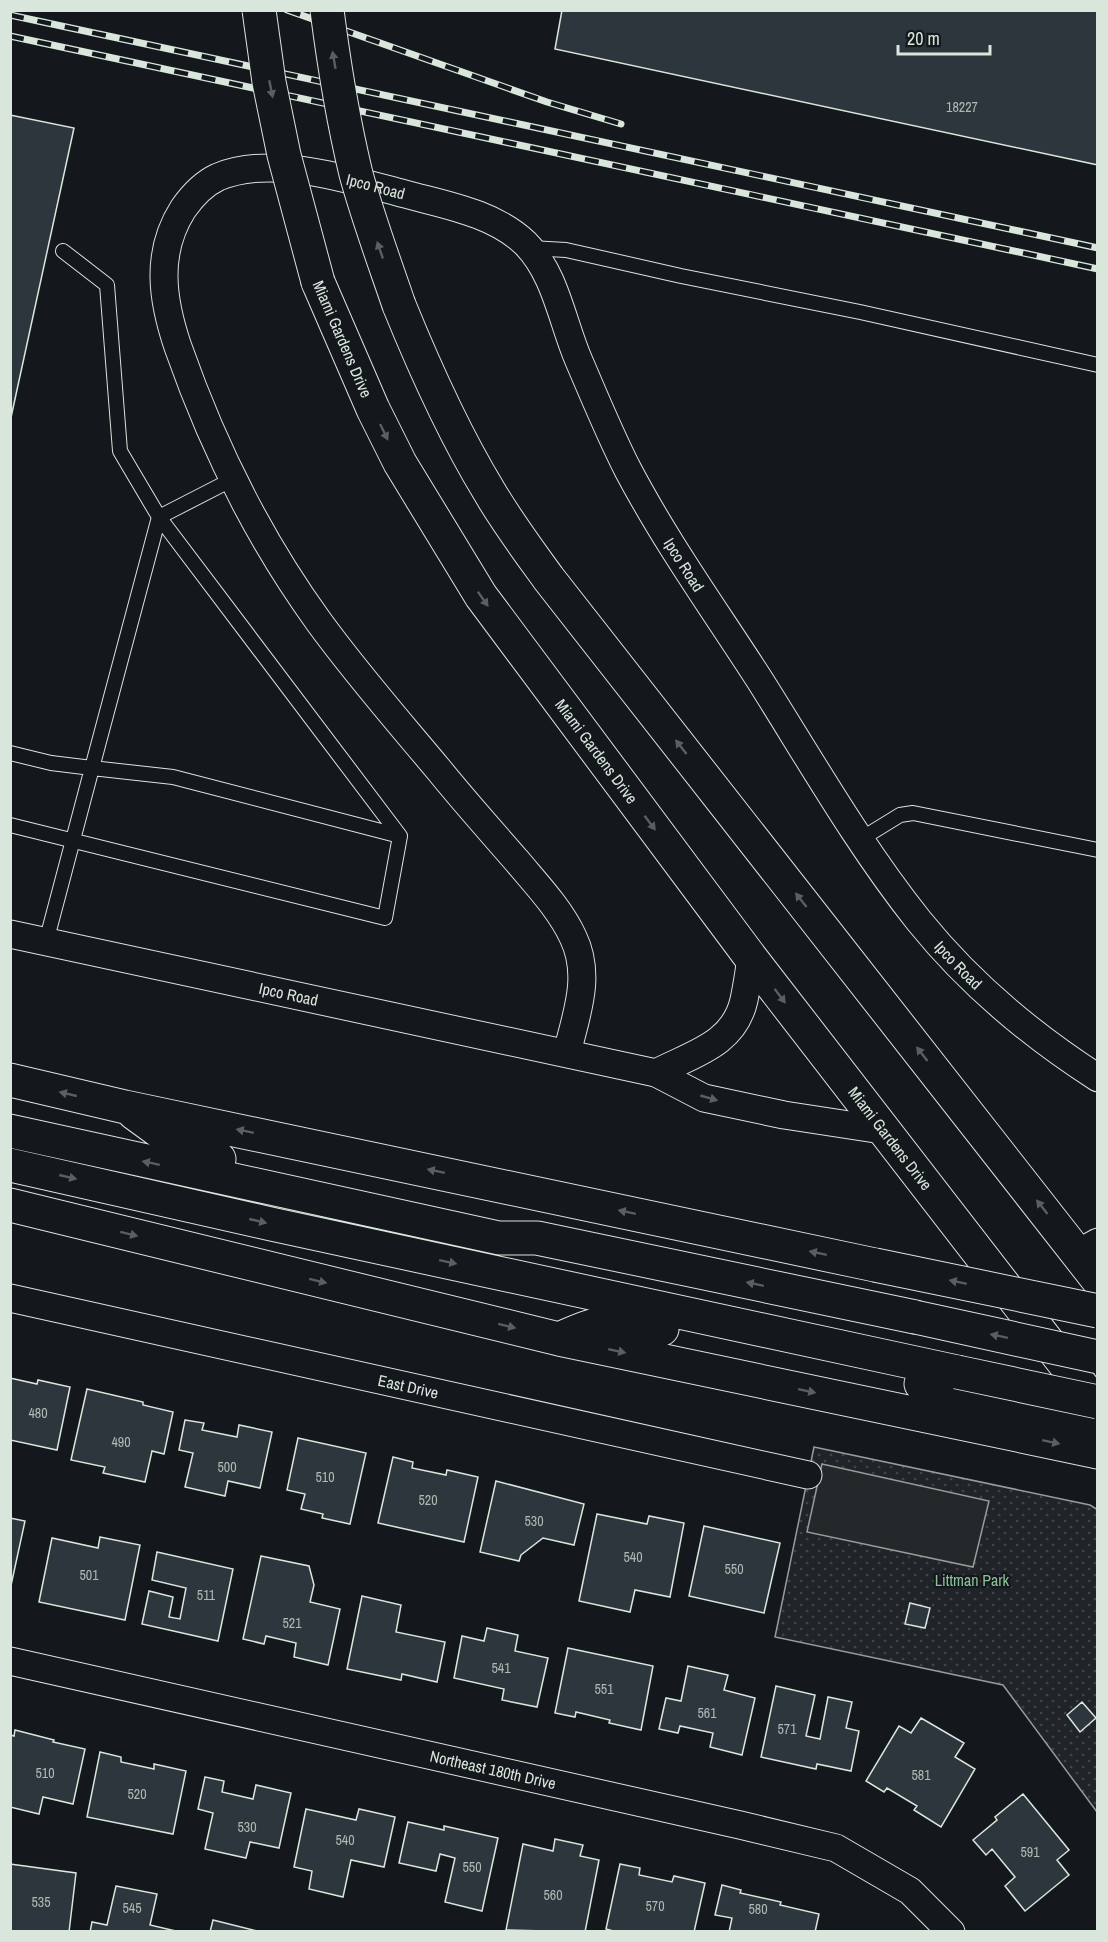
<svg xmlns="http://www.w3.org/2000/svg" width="1108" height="1942" viewBox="0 0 1108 1942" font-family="'Archivo Narrow',sans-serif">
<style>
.park{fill:url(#park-dots);stroke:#939e99;stroke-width:1.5}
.parking{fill:#24282b;stroke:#939e99;stroke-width:1.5}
.building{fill:#2c363c;stroke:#d8e6dc;stroke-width:1.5}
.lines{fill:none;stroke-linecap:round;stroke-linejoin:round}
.lane-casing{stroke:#d8e6dc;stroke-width:16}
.street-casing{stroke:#d8e6dc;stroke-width:29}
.primary-casing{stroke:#d8e6dc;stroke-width:35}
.highway-casing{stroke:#d8e6dc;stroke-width:35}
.lane{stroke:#14181c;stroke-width:14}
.street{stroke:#14181c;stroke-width:27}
.primary{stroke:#14181c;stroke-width:33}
.highway{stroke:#14181c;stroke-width:33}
.rail-casing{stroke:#d8e6dc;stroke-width:7}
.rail{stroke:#14181c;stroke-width:4.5;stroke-dasharray:14;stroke-linecap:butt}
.primary-bridge-casing{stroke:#d8e6dc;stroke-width:35;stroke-linecap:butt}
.highway-bridge-casing{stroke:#d8e6dc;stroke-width:35;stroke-linecap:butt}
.primary-bridge{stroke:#14181c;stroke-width:33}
.highway-bridge{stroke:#14181c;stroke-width:33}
.oneway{fill:#59605f}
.labels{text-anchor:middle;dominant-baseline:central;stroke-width:4.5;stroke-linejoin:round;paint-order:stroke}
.number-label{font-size:14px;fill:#adbab4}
.street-label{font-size:16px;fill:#d8e6dc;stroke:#14181c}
.park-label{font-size:16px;fill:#8ac095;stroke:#14181c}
</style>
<defs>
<pattern id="park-dots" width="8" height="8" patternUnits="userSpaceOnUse" patternTransform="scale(1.5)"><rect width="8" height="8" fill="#202428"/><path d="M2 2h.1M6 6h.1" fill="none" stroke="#404447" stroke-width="1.8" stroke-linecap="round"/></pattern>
</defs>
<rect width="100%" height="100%" fill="#14181c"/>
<path class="park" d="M814,1447L1090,1505L1098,1510L1097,1812L1003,1685L775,1637Z"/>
<path class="parking" d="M822,1464L989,1501L973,1567L807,1532Z"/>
<path class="building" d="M562,10H1098V165L555,49Z
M10,115L74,128L10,422Z
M10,1378L37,1384L38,1380L70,1387L57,1450L10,1440Z
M87,1389L143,1402V1405L173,1412L164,1454L152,1451L145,1482L103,1473L105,1467L71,1460Z
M185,1420L204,1423L202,1430L237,1437L239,1425L272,1432L260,1488L228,1481L225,1496L185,1487L193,1453L179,1450Z
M298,1438L366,1453L350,1524L322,1518L323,1514L301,1509L305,1494L287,1490Z
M393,1457L413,1462L412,1468L446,1475L447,1470L478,1477L464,1542L378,1523Z
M496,1481L584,1504L574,1545L543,1538L521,1555L519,1561L480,1552Z
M597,1514L647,1524L649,1516L684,1523L670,1597L635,1590L630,1612L579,1601Z
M10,1518L25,1521L10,1590Z
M704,1526L780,1543L764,1613L689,1596Z
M100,1537L140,1545L125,1620L39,1602L52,1538L98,1548Z
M157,1552L233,1569L218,1641L142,1624L149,1591L173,1597L169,1617L180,1619L186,1588L152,1580Z
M261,1556L309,1566L314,1585L310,1602L340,1609L328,1665L294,1657L296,1643L266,1636L264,1644L243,1639Z
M362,1596L401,1605L396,1632L445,1642L437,1682L402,1674L401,1680L347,1669Z
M910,1603L930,1608L925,1628L905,1624Z
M487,1628L518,1635L515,1651L548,1658L537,1707L502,1700L504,1689L454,1678L462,1636L484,1641Z
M568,1648L653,1666L641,1730L609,1723L610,1720L576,1712L575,1717L555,1713Z
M688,1666L728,1675L724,1690L755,1698L742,1755L710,1747L713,1733L680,1726L678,1733L659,1729L666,1698L681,1701Z
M776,1686L815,1695L806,1736L820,1739L828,1697L852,1702L846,1728L859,1731L851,1771L817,1764L816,1769L761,1757Z
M1082,1702L1096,1718L1080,1732L1067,1715Z
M921,1718L964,1743L955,1757L975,1769L941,1827L914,1810L917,1806L887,1788L884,1792L866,1781L899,1726L911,1733Z
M15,1730L54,1740L53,1742L85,1749L73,1804L43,1797L39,1814L10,1807V1735L14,1736Z
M100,1752L121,1757V1762L154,1769V1764L186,1771L173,1834L87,1817Z
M205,1777L224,1781L222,1792L253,1799L256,1785L291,1793L279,1848L250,1842L246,1858L205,1849L213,1813L198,1809Z
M1023,1794L1069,1850L1057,1860L1069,1875L1025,1911L1005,1886L1015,1877L992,1849L986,1855L973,1840L997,1820L995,1817Z
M306,1809L356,1820L359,1809L395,1817L384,1867L351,1860L343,1897L309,1889L312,1871L294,1867Z
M408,1822L444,1830V1826L498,1838L482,1911L445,1902L455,1858L440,1854L436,1871L399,1863Z
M555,1839L583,1845L580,1856L599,1860L585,1932L506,1930L523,1844L553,1851Z
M10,1864L76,1873L69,1932H10Z
M620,1864L640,1868L639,1875L672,1882L674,1876L705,1883L694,1932H617L606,1929Z
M722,1885L741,1890L740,1893L781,1902L780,1905L819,1914L815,1932H729L732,1918L715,1915Z
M116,1886L157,1894L150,1925L180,1932H90L92,1922L107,1925Z
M213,1920L261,1932H210Z"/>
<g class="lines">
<g class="lane-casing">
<path id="lane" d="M530,248L566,250L681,276L860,312L1098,365
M233,479L159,517L92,768L173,777L400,836
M10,753L51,763L92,768L46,942
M10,825L385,918L400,836L159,517L120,451L107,285L63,251
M861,839L900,815L913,813L1098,850"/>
</g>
<g class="street-casing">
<g id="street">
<path id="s1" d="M10,934L656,1073L704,1098L784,1115L882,1130"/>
<path id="s2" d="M567,1053C576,1015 592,976 573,937C560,909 537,885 517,861C491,831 464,801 439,770C398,721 356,673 319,622C258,538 212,444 178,347C162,300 155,253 183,209C192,196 203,184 218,177C272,154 351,180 405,194C445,205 494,213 525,243C556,274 562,322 579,361C595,398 610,435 628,470C667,544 716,612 761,682C812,763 860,847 919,921C969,983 1031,1035 1098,1078"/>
<path d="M656,1073C692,1054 734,1045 744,1000C747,986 749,972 751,958"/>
<path d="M1078,1253L1098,1242"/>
<path id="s3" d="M10,1298L808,1475"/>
<path id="s4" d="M10,1661L740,1825L836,1848L910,1891L951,1932"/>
</g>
</g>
<g class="primary-casing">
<g id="primary">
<path id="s5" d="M318,282L373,409L400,463L481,596L751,958L1098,1407"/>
<path d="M399,305C425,369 453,432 489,491C507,522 528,550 549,579L1098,1280"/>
</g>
</g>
<g class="highway-casing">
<path id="highway" d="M10,1080L125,1107L875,1265
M134,1113L189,1153L219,1159
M10,1131L499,1238H537L915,1317
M10,1165L271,1224L957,1372
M10,1205L559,1339L1098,1452
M559,1339C571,1334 583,1328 595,1325C618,1319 640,1324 662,1329
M921,1384L1098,1421"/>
</g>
<use href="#lane" class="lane"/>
<use href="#street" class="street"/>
<use href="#primary" class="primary"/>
<use href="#highway" class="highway"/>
<g class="rail-casing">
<path id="rail" d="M287,10L547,102L621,124
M10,15L1098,248
M10,36L1098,269"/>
</g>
<use href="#rail" class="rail"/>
<g class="primary-bridge-casing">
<path id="primary-bridge" d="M259,10L269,82L284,155L318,282
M327,10C334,65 343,120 356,174C368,218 384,261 399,305"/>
</g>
<g class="highway-bridge-casing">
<path id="highway-bridge" d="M875,1265L1098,1311
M915,1317L1098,1357
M957,1372L1098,1402"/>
</g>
<use href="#primary-bridge" class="primary-bridge"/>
<use href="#highway-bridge" class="highway-bridge"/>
</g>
<defs><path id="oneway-solid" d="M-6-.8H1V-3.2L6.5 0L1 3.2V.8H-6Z" transform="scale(1.5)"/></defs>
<g class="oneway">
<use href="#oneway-solid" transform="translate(334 60) rotate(-100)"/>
<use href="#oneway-solid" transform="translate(271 89) rotate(79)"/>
<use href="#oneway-solid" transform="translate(380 250) rotate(-109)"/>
<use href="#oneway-solid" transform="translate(384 432) rotate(64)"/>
<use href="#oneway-solid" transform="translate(483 599) rotate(55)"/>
<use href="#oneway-solid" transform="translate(681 747) rotate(-128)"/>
<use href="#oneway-solid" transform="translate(650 823) rotate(53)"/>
<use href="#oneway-solid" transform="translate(801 900) rotate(-128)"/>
<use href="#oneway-solid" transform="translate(780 996) rotate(53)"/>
<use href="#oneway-solid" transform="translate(922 1054) rotate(-128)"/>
<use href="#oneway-solid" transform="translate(68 1094) rotate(-167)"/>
<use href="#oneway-solid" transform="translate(709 1098) rotate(16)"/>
<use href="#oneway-solid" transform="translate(245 1131) rotate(-168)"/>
<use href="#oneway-solid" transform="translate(151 1163) rotate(-168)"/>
<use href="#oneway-solid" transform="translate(436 1171) rotate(-168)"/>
<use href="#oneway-solid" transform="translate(68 1177) rotate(13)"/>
<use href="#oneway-solid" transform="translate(1042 1207) rotate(-128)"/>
<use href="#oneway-solid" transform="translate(627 1212) rotate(-168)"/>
<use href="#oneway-solid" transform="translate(258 1221) rotate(13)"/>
<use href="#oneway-solid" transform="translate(129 1234) rotate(14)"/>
<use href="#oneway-solid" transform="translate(818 1253) rotate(-168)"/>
<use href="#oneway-solid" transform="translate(448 1262) rotate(12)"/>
<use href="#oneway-solid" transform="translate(318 1281) rotate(14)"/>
<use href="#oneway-solid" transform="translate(958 1282) rotate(-168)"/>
<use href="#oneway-solid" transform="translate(755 1284) rotate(-168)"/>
<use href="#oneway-solid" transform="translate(507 1326) rotate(14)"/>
<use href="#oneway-solid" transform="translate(999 1336) rotate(-168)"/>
<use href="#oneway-solid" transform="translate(617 1351) rotate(12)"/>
<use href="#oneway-solid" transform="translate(807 1391) rotate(12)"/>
<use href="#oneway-solid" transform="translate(1051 1442) rotate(12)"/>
</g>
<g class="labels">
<g class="number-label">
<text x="962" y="107">18227</text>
<text x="38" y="1413">480</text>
<text x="121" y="1442">490</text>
<text x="227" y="1467">500</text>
<text x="325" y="1477">510</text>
<text x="428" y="1500">520</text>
<text x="534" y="1521">530</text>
<text x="633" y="1557">540</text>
<text x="734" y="1569">550</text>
<text x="89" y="1575">501</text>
<text x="206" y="1595">511</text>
<text x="292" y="1623">521</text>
<text x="501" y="1668">541</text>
<text x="604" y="1689">551</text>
<text x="707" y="1713">561</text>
<text x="787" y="1729">571</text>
<text x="45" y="1773">510</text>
<text x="921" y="1775">581</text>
<text x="137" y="1794">520</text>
<text x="247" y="1827">530</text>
<text x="345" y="1840">540</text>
<text x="1030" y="1852">591</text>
<text x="472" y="1867">550</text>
<text x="553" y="1895">560</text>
<text x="41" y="1902">535</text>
<text x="655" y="1906">570</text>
<text x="132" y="1908">545</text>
<text x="758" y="1909">580</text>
</g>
<g class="street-label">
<text stroke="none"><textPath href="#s2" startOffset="1186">Ipco Road</textPath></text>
<text stroke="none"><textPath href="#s5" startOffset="62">Miami Gardens Drive</textPath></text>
<text stroke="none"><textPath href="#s2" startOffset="1708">Ipco Road</textPath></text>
<text stroke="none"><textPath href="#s5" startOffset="548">Miami Gardens Drive</textPath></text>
<text stroke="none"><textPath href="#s2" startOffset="2194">Ipco Road</textPath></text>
<text stroke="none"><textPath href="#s1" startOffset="285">Ipco Road</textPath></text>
<text stroke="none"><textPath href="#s5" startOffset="1034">Miami Gardens Drive</textPath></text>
<text stroke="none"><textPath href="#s3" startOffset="408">East Drive</textPath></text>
<text stroke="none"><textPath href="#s4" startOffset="495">Northeast 180th Drive</textPath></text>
</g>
<g class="park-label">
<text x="972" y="1580">Littman Park</text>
</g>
</g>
<rect width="1108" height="1942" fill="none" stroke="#d8e6dc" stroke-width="24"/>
<path d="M898 45v9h92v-9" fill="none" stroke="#d8e6dc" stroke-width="3"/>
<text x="907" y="45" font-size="18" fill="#d8e6dc" stroke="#14181c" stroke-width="4.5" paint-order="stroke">20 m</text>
</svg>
